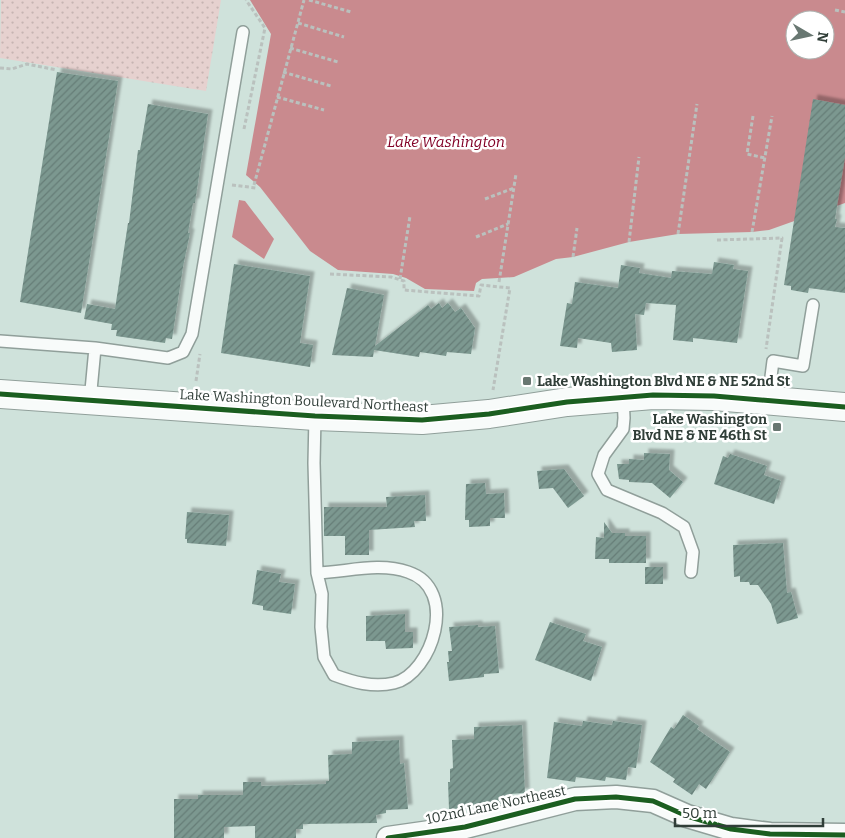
<svg xmlns="http://www.w3.org/2000/svg" width="845" height="838" viewBox="0 0 845 838" font-family="Bitter,serif">
<style>
.park{fill:url(#park-dots)}
.water{fill:#c98a8e;fill-rule:evenodd}
.building{fill:url(#building-hatch);filter:url(#shadow)}
.lines{fill:none;stroke-linecap:round;stroke-linejoin:round}
.service-casing{stroke:#909f9a;stroke-width:14}
.minor-casing{stroke:#909f9a;stroke-width:25}
.primary-casing{stroke:#909f9a;stroke-width:30}
.path{stroke:#bac1be;stroke-width:3;stroke-dasharray:4 2.5;stroke-linecap:butt}
.service{stroke:#f8fbfa;stroke-width:11}
.minor{stroke:#f8fbfa;stroke-width:22}
.primary{stroke:#f8fbfa;stroke-width:28}
.cycleway-casing{stroke:#fff;stroke-width:8}
.cycleway{stroke:#1b5e20;stroke-width:5}
.poi-dot{fill:#687771;stroke:#fff;stroke-width:2}
.labels{text-anchor:middle;dominant-baseline:central;stroke-width:5;stroke-linejoin:round;paint-order:stroke}
.poi-label{font-size:14px;font-weight:bold;fill:#303e38;stroke:#fff;text-anchor:start}
.street-label{font-size:14px;fill:#303e38;stroke:#fff}
.water-label{font-size:15px;font-style:italic;fill:#820026;stroke:#fff}
</style>
<defs>
<pattern id="park-dots" width="8" height="8" patternUnits="userSpaceOnUse" patternTransform="scale(1.25)"><rect width="8" height="8" fill="#e6d1cf"/><path d="M2 2h.1M6 6h.1" fill="none" stroke="#c6b4b2" stroke-width="1.8" stroke-linecap="round"/></pattern>
<pattern id="building-hatch" width="6" height="6" patternUnits="userSpaceOnUse" patternTransform="scale(1.25)"><rect width="6" height="6" fill="#7c9890"/><path d="M-1 1l2-2M0 6l6-6M5 7l2-2" fill="none" stroke="#667d77"/></pattern>
<filter id="shadow"><feDropShadow dx="4.5" dy="-4.5" stdDeviation="1" flood-color="#0004"/></filter>
</defs>
<rect width="100%" height="100%" fill="#cfe2db"/>
<path class="park" d="M1,0H221L206,91L0,58Z"/>
<path class="water" d="M250,0H845V203L769,230L752,232L678,234L629,242L573,257L556,259L514,277L482,279L476,283L474,291L425,289L406,278L393,274L338,270L310,251L260,187L246,175L271,34ZM795,20H825V50H795Z
M239,200L245,201L274,239L264,259L232,237Z"/>
<path class="building" d="M57,72L118,81L81,313L20,302Z
M813,99L845,105V157L835,219H837L835,227L845,228V293L809,288L808,293L791,290V286L784,285Z
M148,104L208,114L195,203H193L188,233H190L183,267L172,339L166,338L165,343L116,336L117,330H111L112,324L84,319L87,304L115,309L128,223H129L138,150H140Z
M714,262L734,265L733,269L748,271L737,343L693,338V342L673,340L676,305L646,303L644,315L635,314L637,350L612,352L611,343L578,338L577,348L560,346L567,303L572,304L575,282L618,288L621,265L640,268L639,273L671,278L672,271L712,274Z
M234,264L310,276L300,343L313,345L310,367L221,353Z
M347,288L384,295L375,346L428,305L431,309L439,303L442,308L448,303L455,312L461,308L475,328L471,354L447,352L446,356L420,352L419,357L374,350L373,357L332,355Z
M644,453L670,454L669,470L683,482L670,498L652,483L629,482V480L619,479L617,464H629V459L644,460Z
M730,454L767,466L764,475L781,481L774,504L714,484L723,456L728,458Z
M564,469L584,496L568,508L553,488L539,489L537,471Z
M485,483L486,494L504,493L505,518H490V526L469,527V520H465L466,484Z
M425,495L426,521H414L415,527L369,530V555H345V536H324V507H387L386,497Z
M187,512L229,515L226,546L187,543V539H185Z
M604,522L612,533H625V536H646V563H609V559H595L596,537L604,538Z
M783,543L787,593L791,592L798,618L777,624L771,604L758,585H750L749,582H740V576L734,577L733,545Z
M645,567H663V584H645Z
M257,570L281,574L279,582L295,584L291,614L263,610V606L252,604Z
M405,614V632H413V648L386,649L385,641H366V616Z
M550,622L586,634L583,641L602,647L591,681L535,660Z
M478,625V627L495,626L499,673L484,674V677L449,681L447,662H449L448,651H452L449,627Z
M683,715L699,726L697,729L730,752L706,789L699,784L692,795L673,782L675,779L650,762L671,727L674,729Z
M583,721L612,725L613,721L642,725L636,768L628,767L626,780L606,777L605,781L576,777L575,782L547,778L554,722L582,726Z
M522,725L525,793L509,794V796H501V804L499,805L471,806V808L449,809L448,782H450V769L453,768L452,740L474,739V727Z
M399,740L400,764L404,763L408,809L386,810V813L376,815L377,823L303,824V829H296V838H255V826L224,827V838H174V799H198V795H243V782H261V786L326,784V781H329L328,755L352,754V742Z"/>
<g class="lines">
<g class="service-casing">
<path id="service" d="M0,341L95,348L90,401
M95,348L168,358L183,352L192,334L243,32
M623,396L624,418L623,429L604,455L598,474L607,490L662,513L684,527L693,552L691,572
M768,400L773,361L803,366L813,305
M315,416L314,463L317,573C347,572 379,562 408,572C460,589 432,674 394,683C373,688 353,682 334,675L324,657L321,627L322,594L317,573"/>
</g>
<g class="minor-casing">
<path id="minor" d="M388,838L465,827L575,799L616,797L653,801L687,816L731,829L770,834L845,835"/>
</g>
<g class="primary-casing">
<path id="primary" d="M0,394L315,416L422,420L489,414L567,402L653,395L714,396L845,407"/>
</g>
<path class="path" d="M309,0L351,12
M835,10L845,12
M298,23L344,37
M290,48L338,62
M0,68L12,69L27,64L57,70
M283,72L331,86
M277,97L324,110
M753,116L747,154L765,158
M244,129L265,28L246,0
M232,185L256,188
M254,185L304,0
M485,199L514,188
M752,232L772,116
M678,234L697,104
M476,237L508,224
M717,240L782,238L766,349
M629,242L639,157
M573,257L577,228
M330,274L391,277L404,281V290L479,296L481,285L510,288L493,390
M400,279L410,216
M499,282L516,174
M196,381L200,354"/>
<use href="#service" class="service"/>
<use href="#minor" class="minor"/>
<use href="#primary" class="primary"/>
<g class="cycleway-casing">
<path id="cycleway" d="M0,394L315,416L422,420L489,414L567,402L653,395L714,396L845,407
M388,838L465,827L575,799L616,797L653,801L687,816L731,829L770,834L845,835"/>
</g>
<use href="#cycleway" class="cycleway"/>
</g>
<g class="poi-dot">
<rect x="522" y="376" width="10" height="10" rx="2.5"/>
<rect x="772" y="422" width="10" height="10" rx="2.5"/>
</g>
<g class="labels">
<g class="poi-label">
<text x="537" y="381">Lake Washington Blvd NE &amp; NE 52nd St</text>
<text x="767" y="419" text-anchor="end">Lake Washington<tspan x="767" dy="16">Blvd NE &amp; NE 46th St</tspan></text>
</g>
<g class="street-label">
<text transform="translate(304 401) rotate(3)">Lake Washington Boulevard Northeast</text>
<text transform="translate(496 805) rotate(-12)">102nd Lane Northeast</text>
</g>
<g class="water-label">
<text x="446" y="142">Lake Washington</text>
</g>
</g>
<g transform="translate(810 35) rotate(99)"><circle r="24" fill="#ffffff" stroke="#acb2af"/>
<path d="M0-4L9 19L0 12L-9 19Z" fill="#687771"/>
<text y="-8" font-size="14" font-weight="bold" text-anchor="middle" fill="#303e38">N</text>
</g>
<path d="M675 818v8h148v-8" fill="none" stroke="#303e38" stroke-width="2.5"/>
<text x="682" y="818" font-size="15" fill="#303e38" stroke="#ffffff" stroke-width="4" paint-order="stroke">50 m</text>
</svg>
